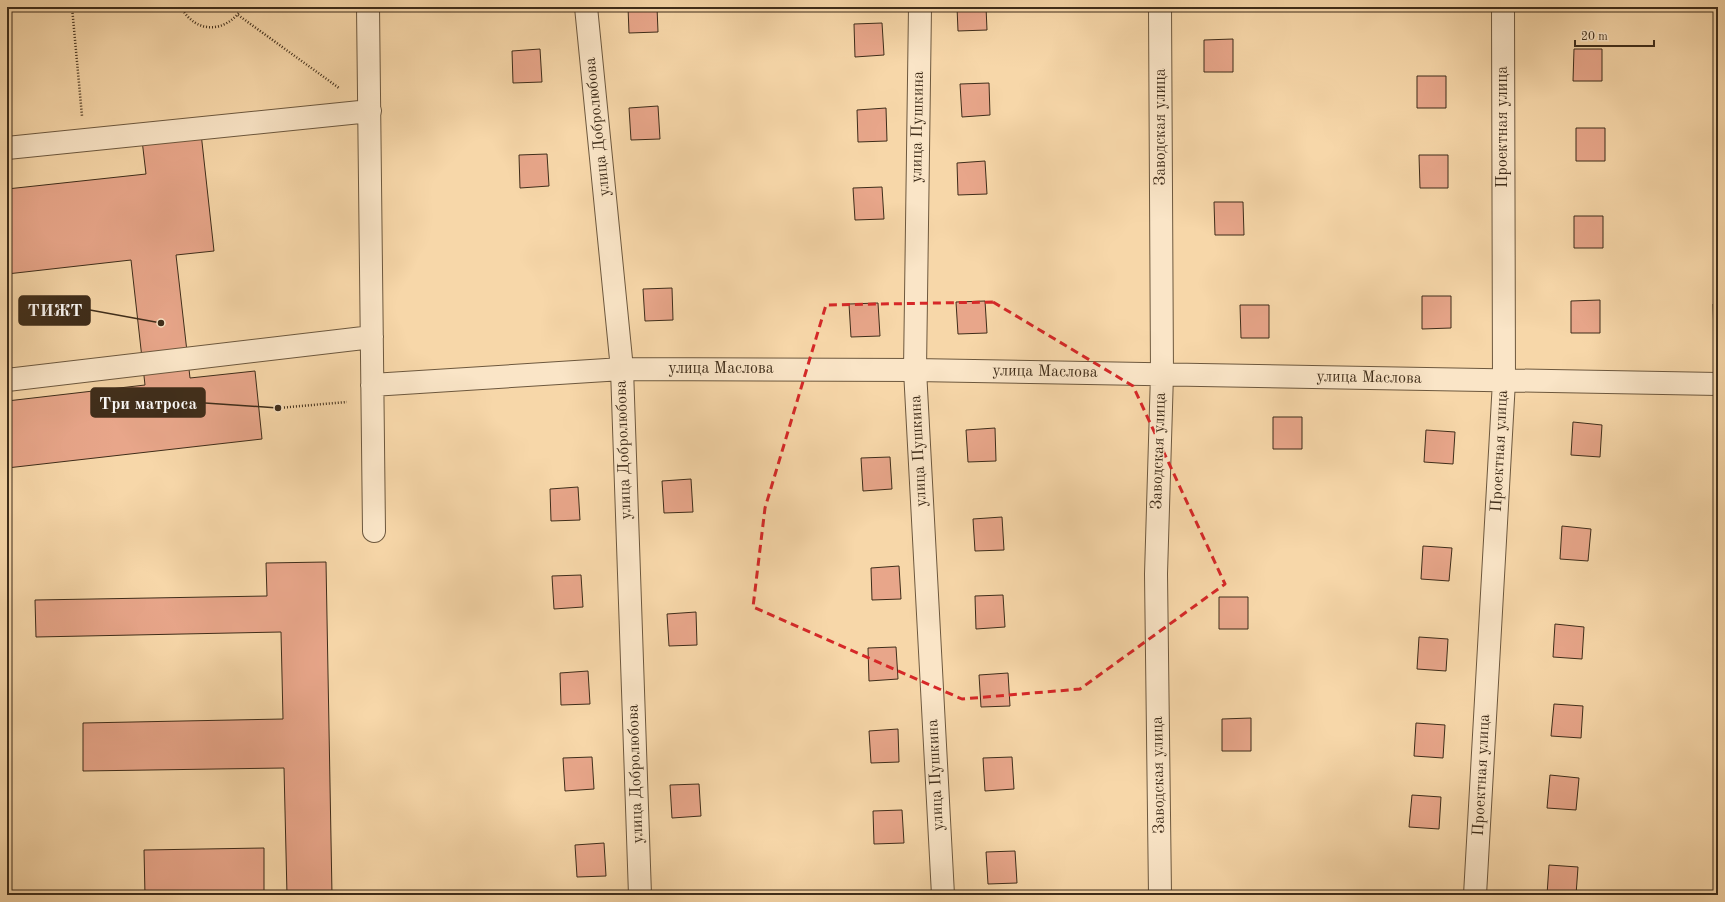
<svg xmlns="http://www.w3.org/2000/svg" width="1725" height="902" viewBox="0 0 1725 902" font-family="'Old Standard TT',serif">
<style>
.building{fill:#e8a68a;stroke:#3f2d1a}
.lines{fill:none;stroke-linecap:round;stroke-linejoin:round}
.minor-casing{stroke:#6d583e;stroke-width:24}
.path{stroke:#3f2d1a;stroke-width:2.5;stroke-dasharray:1 2;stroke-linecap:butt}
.minor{stroke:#fae5c7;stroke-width:22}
.marked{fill:none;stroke:#d62828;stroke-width:3;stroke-dasharray:8 5;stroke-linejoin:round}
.labels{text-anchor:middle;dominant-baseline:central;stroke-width:3;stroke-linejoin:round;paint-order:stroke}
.street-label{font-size:16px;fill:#3f2d1a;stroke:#fae5c7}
.leader{fill:none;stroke:#3f2d1a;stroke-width:1.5}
.callout-dot{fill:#3f2d1a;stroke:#fae5c7;stroke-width:1.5}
.callout{fill:#3f2d1a;stroke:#3f2d1a;stroke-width:1.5}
.callout-label{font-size:17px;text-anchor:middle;font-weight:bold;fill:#fff}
</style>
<rect width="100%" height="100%" fill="#f7d7a9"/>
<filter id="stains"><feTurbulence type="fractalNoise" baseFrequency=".005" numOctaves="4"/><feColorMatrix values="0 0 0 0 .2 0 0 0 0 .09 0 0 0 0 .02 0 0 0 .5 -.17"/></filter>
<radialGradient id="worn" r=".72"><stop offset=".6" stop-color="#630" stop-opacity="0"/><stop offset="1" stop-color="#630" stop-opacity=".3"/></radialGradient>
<path class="building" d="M628,7H657L658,32L629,33Z
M957,7H986L987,30L958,31Z
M882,23L884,55L855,57L854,24Z
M1233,39V72H1204V40Z
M540,49L542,82L513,83L512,51Z
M1574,49H1602V81H1573Z
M1417,76H1446V108H1417Z
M989,83L990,115L962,117L960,84Z
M658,106L660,139L631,140L629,108Z
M886,108L887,141L858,142L857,110Z
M1576,128H1605V161H1576Z
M201,133L214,251L176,255L190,378L255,371L262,439L7,468V401L145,385L131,260L7,274V189L146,174L142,140Z
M547,154L549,186L520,188L519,155Z
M1419,155H1448V188H1420Z
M985,161L987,194L958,195L957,163Z
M882,187L884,219L855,220L853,188Z
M1214,202H1243L1244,235H1215Z
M1574,216H1603V248H1574Z
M672,288L673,320L645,321L643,289Z
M1422,296H1451V328L1422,329Z
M1600,300V333H1571V301Z
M985,301L987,333L958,334L956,302Z
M878,303L880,336L851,337L849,304Z
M1713,304H1718V336H1714Z
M1240,305H1269V338H1241Z
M1273,417H1302V449H1273Z
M1573,422L1602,425L1600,457L1571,455Z
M995,428L996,461L968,462L966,430Z
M1426,430L1455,432L1453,464L1424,462Z
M890,457L892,489L863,491L861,458Z
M691,479L693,512L664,513L662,481Z
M578,487L580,520L551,521L550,489Z
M1002,517L1004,550L975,551L973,519Z
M1562,526L1591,529L1588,561L1560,559Z
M1423,546L1452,548L1449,581L1421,579Z
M326,562L332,895H287L284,768L83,771V723L283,719L281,632L36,637L35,600L267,596L266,563Z
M899,566L901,599L872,600L871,568Z
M581,575L583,607L554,609L552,576Z
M1003,595L1005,627L976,629L975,596Z
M1219,597H1248V629H1219Z
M696,612L697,645L669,646L667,614Z
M1555,624L1584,627L1582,659L1553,657Z
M1419,637L1448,639L1446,671L1417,669Z
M896,647L898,679L869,681L868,648Z
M588,671L590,704L561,705L560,673Z
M1008,673L1010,706L981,707L979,675Z
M1554,704L1583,706L1581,738L1551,736Z
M1251,718V751H1222V719Z
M1416,723L1445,725L1443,758L1414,756Z
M898,729L899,762L871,763L869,731Z
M592,757L594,789L565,791L563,758Z
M1012,757L1014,789L985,791L983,758Z
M1550,775L1579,778L1576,810L1547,808Z
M699,784L701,816L672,818L670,785Z
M1412,795L1441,797L1439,829L1409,827Z
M902,810L904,843L874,844L873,811Z
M604,843L606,876L577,877L575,845Z
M264,848V895H145L144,850Z
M1015,851L1017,883L988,884L986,852Z
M1549,865L1578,867L1576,895H1547Z"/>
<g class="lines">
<g class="minor-casing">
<path id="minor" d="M368,7L374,531
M586,7L622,369L640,895
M920,7L915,370L943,895
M7,148L370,111
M7,380L372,337
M372,385L622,369L915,370L1718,384
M1160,895L1156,574L1162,374L1160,7
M1475,895L1504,381L1503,7"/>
</g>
<path class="path" d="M72,7L82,116
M181,7C196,35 227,33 243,7
M238,15L339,88
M278,408L347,402"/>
<use href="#minor" class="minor"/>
</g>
<path class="marked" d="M993,302L1133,386L1225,584L1080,689L962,699L753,607L765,508L826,305Z"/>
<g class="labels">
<g class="street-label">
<text transform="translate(598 127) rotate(-96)">улица Добролюбова</text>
<text transform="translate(918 127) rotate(-89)">улица Пушкина</text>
<text transform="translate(1161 127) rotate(-90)">Заводская улица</text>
<text transform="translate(1503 127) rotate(-90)">Проектная улица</text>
<text x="721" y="369">улица Маслова</text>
<text transform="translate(1045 372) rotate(1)">улица Маслова</text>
<text transform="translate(1369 378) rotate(1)">улица Маслова</text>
<text transform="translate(624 450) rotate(-92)">улица Добролюбова</text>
<text transform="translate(919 451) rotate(-93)">улица Пушкина</text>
<text transform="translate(1159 451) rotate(-88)">Заводская улица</text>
<text transform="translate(1500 451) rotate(-87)">Проектная улица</text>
<text transform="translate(636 774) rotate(-92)">улица Добролюбова</text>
<text transform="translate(936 775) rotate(-93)">улица Пушкина</text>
<text transform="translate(1159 775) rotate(-91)">Заводская улица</text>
<text transform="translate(1482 775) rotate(-87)">Проектная улица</text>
</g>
</g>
<path class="leader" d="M161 323L90 310M278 408L205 403"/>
<g class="callout-dot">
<circle cx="161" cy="323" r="4"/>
<circle cx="278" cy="408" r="4"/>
</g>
<g class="callout">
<rect x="19" y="296" width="71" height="29" rx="4"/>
<rect x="91" y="388" width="114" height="29" rx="4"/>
</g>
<g class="callout-label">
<text x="55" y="316">ТИЖТ</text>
<text x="148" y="409">Три матроса</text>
</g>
<rect width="1725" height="902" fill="none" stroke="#f7d7a9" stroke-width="24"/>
<rect x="8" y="8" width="1709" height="886" fill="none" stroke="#3f2d1a" stroke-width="2"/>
<rect x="12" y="12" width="1701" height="878" fill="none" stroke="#3f2d1a"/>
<path d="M1575 40v6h79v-6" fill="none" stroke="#3f2d1a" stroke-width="2"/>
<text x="1581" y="40" font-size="12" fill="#3f2d1a" stroke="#fae5c7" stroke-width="3" paint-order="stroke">20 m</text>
<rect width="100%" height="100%" filter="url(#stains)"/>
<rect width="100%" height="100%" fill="url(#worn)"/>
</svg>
